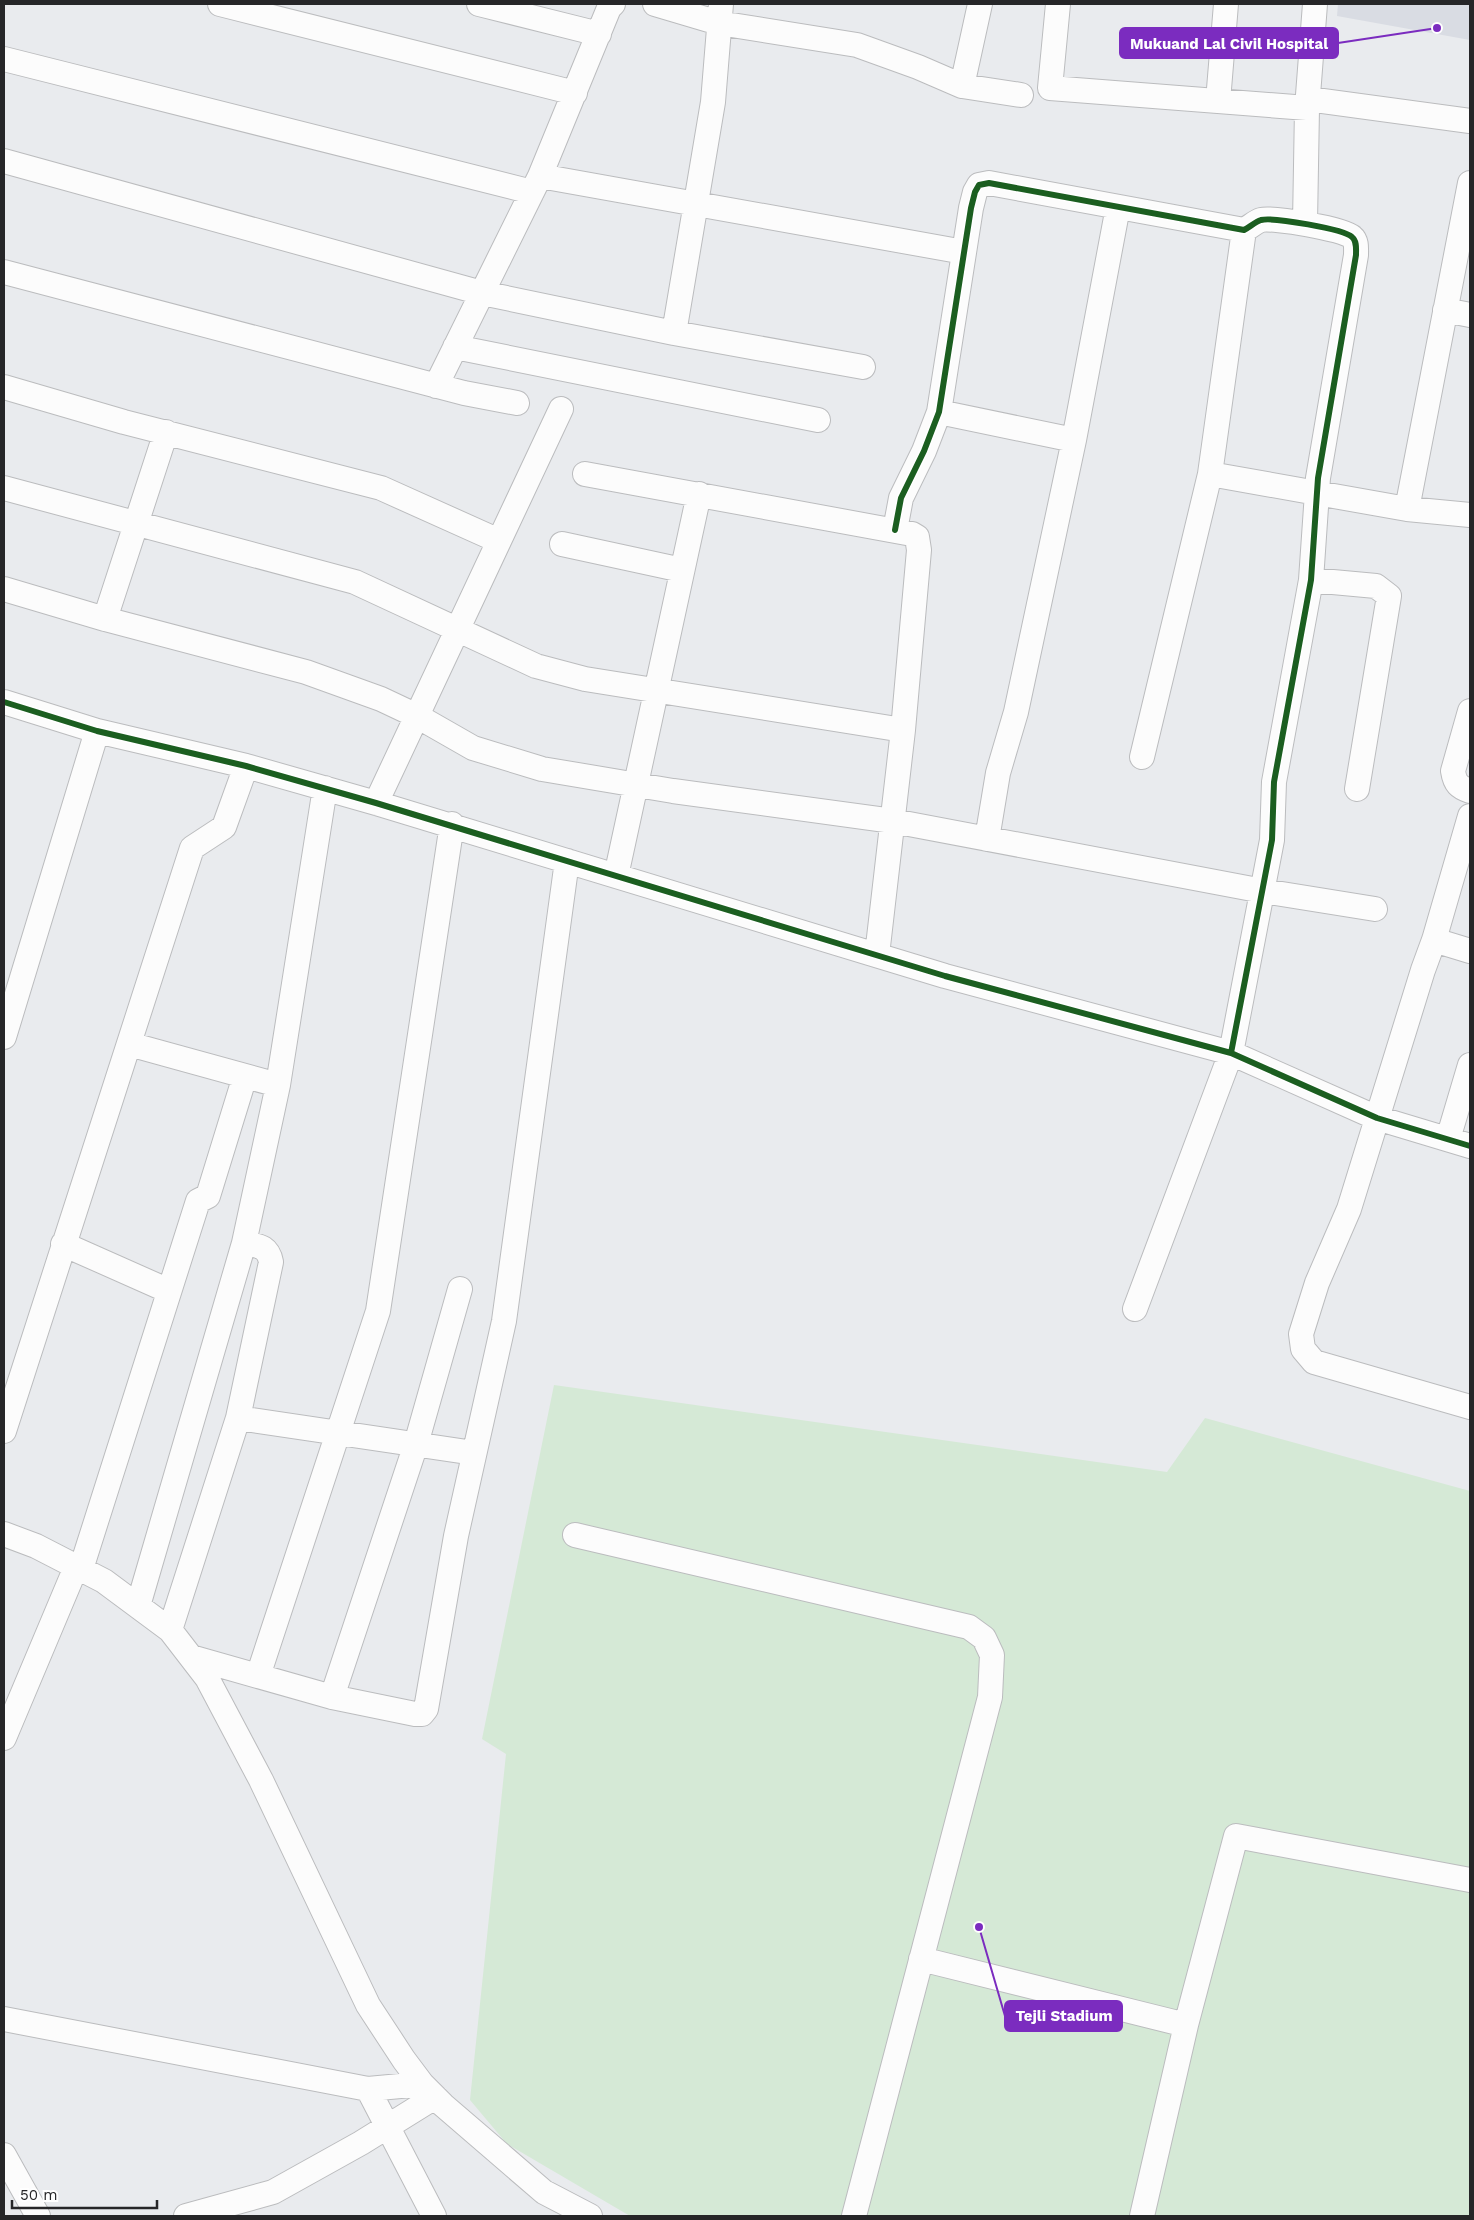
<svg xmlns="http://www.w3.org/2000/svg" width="1474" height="2220" viewBox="0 0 1474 2220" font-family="'Work Sans',sans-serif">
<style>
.built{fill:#d9dce3}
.green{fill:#d5e9d6}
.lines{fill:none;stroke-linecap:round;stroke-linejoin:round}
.minor-casing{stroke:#bbbcbe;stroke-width:26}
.minor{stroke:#fcfcfc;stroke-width:24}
.cycleway-casing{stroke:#fff;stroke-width:9}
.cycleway{stroke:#1b5e20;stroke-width:6}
.leader{fill:none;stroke:#7b2cbf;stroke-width:2}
.callout-dot{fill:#7b2cbf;stroke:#fff;stroke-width:2}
.callout{fill:#7b2cbf;stroke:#7b2cbf;stroke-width:2}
.callout-label{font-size:15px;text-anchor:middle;font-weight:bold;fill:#fff}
</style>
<rect width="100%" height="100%" fill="#e9ebee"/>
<path class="built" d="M1338,4H1470V40L1337,16Z"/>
<path class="green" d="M554,1385L1167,1472L1205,1418L1470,1491V2216H630L507,2144L470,2100L506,1754L482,1739Z"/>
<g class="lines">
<g class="minor-casing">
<path id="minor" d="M220,4L575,93
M479,4L599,34
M655,4L719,23L857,45L918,67L962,86L1021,95
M1058,4L1050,88L1307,108
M4,59L532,192
M962,86L980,4
M1308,99L1470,121
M1218,101L1226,4
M4,161L482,293L674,333L863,367
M540,176L964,252
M1305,223L1307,108L1315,4
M4,272L464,393L517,403
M1445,310L1470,315
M674,333L713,102L721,4
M455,347L818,420
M436,386L540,176L609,8L613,4
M4,387L124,422L381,488L499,541
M939,412L1074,440
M585,474L912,534L917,537L919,550L903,730L877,955
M1210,474L1407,509L1470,515
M4,488L355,582L536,666L585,679L903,730
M1407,509L1470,183
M895,530L901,498L924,451L939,412L971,208L975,192L979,185L989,183L1244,230C1250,227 1255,222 1261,220C1273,217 1344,229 1352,237C1357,241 1356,249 1356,255L1318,478L1311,580L1274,782L1272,840L1231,1053L1135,1309
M562,544L682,570
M1311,580L1376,586L1389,596L1357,789
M4,589L105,619L306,672L381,699L417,716L473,748L542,769L673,791L893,821L1263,891L1375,909
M105,619L166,432
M4,702L97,731L246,766L376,803L945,976L1231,1053L1377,1118L1470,1146
M1470,711L1453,771C1455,784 1459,787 1470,791
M1142,757L1210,474L1244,230
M376,803L561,409
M1470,816L1434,940L1423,970L1349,1209L1317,1283L1301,1334L1303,1349L1314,1362L1470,1407
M987,839L998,773L1016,712L1074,440L1118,207
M616,876L699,494
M1434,940L1470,951
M4,1037L97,731
M129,1044L278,1085
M1448,1139L1470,1065
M63,1244L169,1291
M238,1418L474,1453
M4,1431L192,848L224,827L246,766
M4,1534L36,1546L104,1581L170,1630L207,1678L261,1780L368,2005L404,2060L422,2084L443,2105L544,2192L590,2216
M575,1535L969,1627L984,1638L992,1655L990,1697L854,2216
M81,1569L198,1201L208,1196L245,1076
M138,1606L244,1243L278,1085L325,788
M170,1630L238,1418L271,1262C268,1246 259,1246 244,1243
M191,1657L332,1697L415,1714H422L426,1709L456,1536L504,1321L567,861
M258,1676L378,1311L452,824
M332,1697L416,1444L460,1289
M4,1738L76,1567
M921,1959L1186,2025
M4,2019L368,2089L422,2084
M368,2089L434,2216
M4,2155L38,2216
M186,2216L273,2192L361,2143L435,2097
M1142,2216L1186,2025L1236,1836L1470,1880"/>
</g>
<use href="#minor" class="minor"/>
<g class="cycleway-casing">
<path id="cycleway" d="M895,530L901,498L924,451L939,412L971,208L975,192L979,185L989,183L1244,230C1250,227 1255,222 1261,220C1273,217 1344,229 1352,237C1357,241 1356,249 1356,255L1318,478L1311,580L1274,782L1272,840L1231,1053
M4,702L97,731L246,766L376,803L945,976L1231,1053L1377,1118L1470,1146"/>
</g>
<use href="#cycleway" class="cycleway"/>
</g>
<path class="leader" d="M1437 28L1338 43M979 1927L1005 2016"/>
<g class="callout-dot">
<circle cx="1437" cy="28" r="5"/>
<circle cx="979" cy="1927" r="5"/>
</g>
<g class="callout">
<rect x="1120" y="28" width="218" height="30" rx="5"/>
<rect x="1005" y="2001" width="117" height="30" rx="5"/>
</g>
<g class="callout-label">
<text x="1229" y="49">Mukuand Lal Civil Hospital</text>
<text x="1064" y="2021">Tejli Stadium</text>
</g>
<rect width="1474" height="2220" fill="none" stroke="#262628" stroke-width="10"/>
<path d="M12 2200v8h145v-8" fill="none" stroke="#262628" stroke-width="2.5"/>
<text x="20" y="2200" font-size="15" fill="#262628" stroke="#ffffff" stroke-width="4" paint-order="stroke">50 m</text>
</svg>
